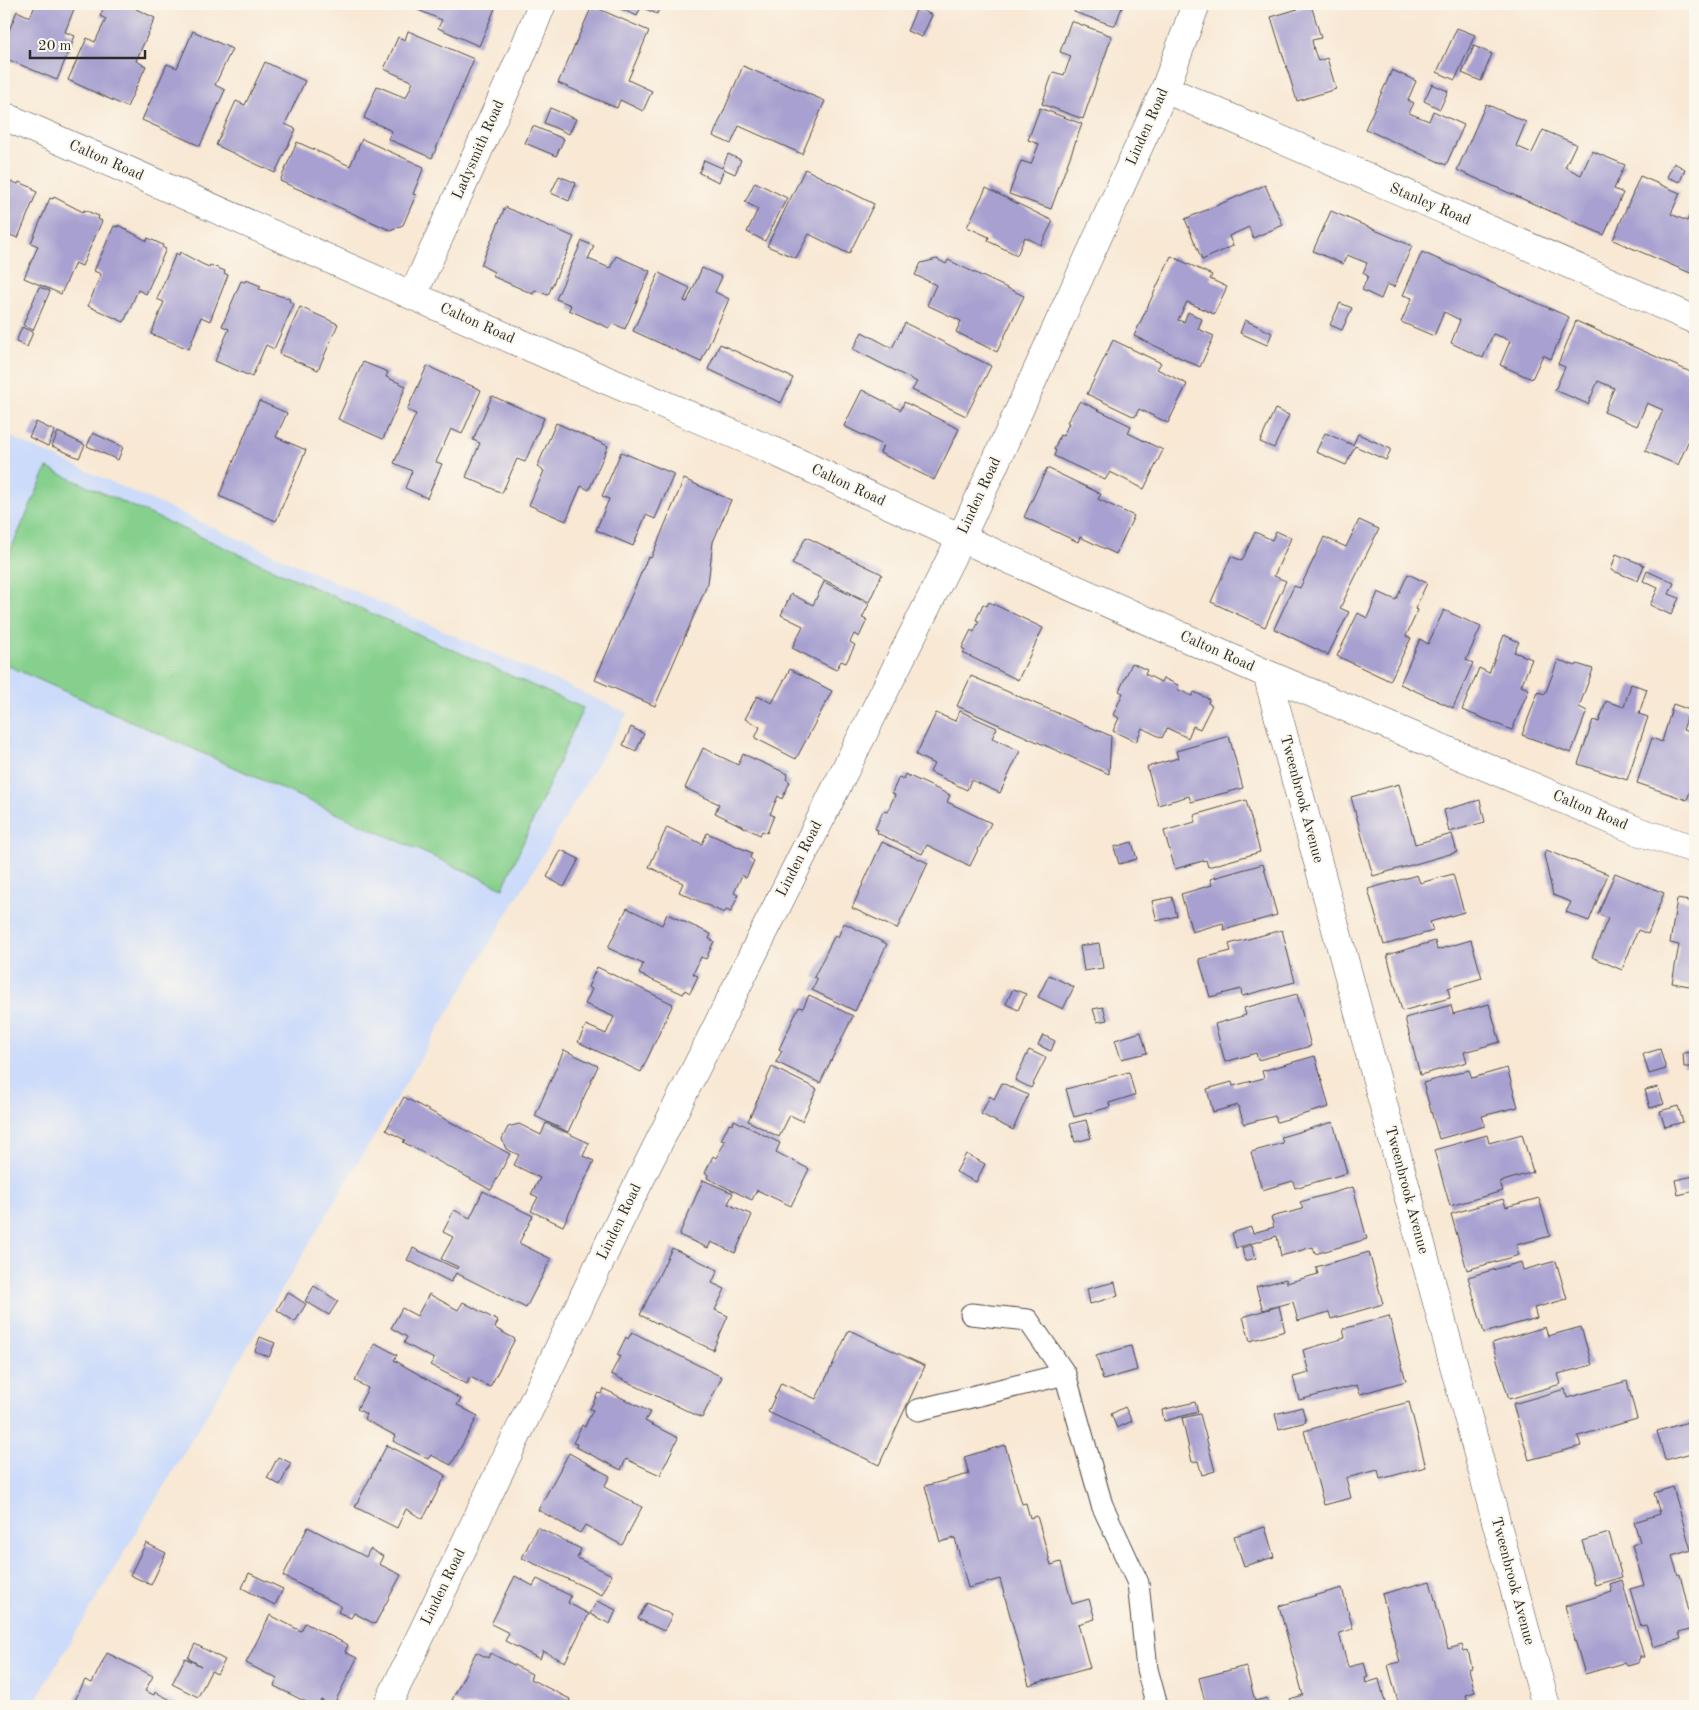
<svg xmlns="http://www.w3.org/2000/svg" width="1699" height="1710" viewBox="0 0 1699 1710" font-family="'Old Standard TT',serif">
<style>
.built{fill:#ccdbfa}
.green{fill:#86d08d;stroke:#587e5c}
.building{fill:#a7a0d0}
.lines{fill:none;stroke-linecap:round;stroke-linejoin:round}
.lane-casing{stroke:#4a4744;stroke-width:23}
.street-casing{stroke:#4a4744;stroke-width:29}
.lane{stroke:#fff;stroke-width:21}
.street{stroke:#fff;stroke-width:28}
.labels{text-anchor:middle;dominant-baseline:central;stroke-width:4;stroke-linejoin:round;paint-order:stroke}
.street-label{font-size:15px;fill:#2b2b2b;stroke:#fbf7ec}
</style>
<rect width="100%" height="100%" fill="#fbf7ec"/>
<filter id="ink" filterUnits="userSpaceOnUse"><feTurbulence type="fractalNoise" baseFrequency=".02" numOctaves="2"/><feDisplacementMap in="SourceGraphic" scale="10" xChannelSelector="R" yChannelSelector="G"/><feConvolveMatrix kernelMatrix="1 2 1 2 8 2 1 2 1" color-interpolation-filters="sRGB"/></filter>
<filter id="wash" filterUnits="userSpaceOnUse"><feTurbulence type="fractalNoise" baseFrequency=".0096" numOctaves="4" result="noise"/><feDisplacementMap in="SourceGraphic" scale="20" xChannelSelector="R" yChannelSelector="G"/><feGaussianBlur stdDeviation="1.12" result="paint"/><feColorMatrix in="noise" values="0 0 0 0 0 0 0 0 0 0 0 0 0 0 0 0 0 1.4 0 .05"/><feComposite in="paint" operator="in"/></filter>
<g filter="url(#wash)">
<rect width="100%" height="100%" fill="#f8e8d4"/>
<path class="built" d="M4,434L628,713L32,1706H4Z"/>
<path class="green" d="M47,468L583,708L503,888L4,664V565Z"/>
<g id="blocks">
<path class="building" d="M36,4H76L65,32L75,36L57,80L4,58V43L17,11L30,17Z
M105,4H139L136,9L155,18L136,61L146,66L127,107L68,80L87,38L95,42L106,19L100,16Z
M415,4H497L479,46L438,28L442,20L413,8Z
M610,4H661L657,14L641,7L637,16Z
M1076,4H1123L1115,26L1074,12Z
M1311,5L1321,38L1312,40L1314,50L1318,61L1327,58L1336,89L1297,101L1271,17Z
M592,6L649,31L628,80L652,91L643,111L620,100L617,108L558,83Z
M917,8L932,15L922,37L907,31Z
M1071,21L1112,36L1083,119L1042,104L1053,72L1064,75L1071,56L1060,52Z
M1457,28L1475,35L1455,80L1437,72Z
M193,31L232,49L215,85L225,90L200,146L142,120L167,64L177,68Z
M408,31L474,59L432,158L388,139L392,131L364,118L377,86L406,98L413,82L384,69L398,37L405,40Z
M1474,46L1492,54L1481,81L1462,73Z
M265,62L305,81L285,124L296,129L275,173L216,145L236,101L245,105Z
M743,66L825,101L802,154L739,126L731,144L713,136Z
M1392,70L1416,81L1408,100L1414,103L1409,113L1429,121L1433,111L1464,125L1446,165L1365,129Z
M1432,84L1448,91L1440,109L1424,101Z
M1486,104L1526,122L1516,146L1532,153L1543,130L1576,144L1565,167L1581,175L1592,151L1625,165L1614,189L1623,193L1604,235L1457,170Z
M550,108L576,119L569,134L544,123Z
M1040,108L1082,124L1051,209L1009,194L1021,161L1031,164L1039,144L1028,140Z
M533,126L564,139L556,156L525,143Z
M362,139L424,167L413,194L416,195L403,225L390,230L280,181L297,142L350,166Z
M728,154L741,160L735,174L724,169L719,182L699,173L704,160L722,168Z
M1674,163L1685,169L1680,182L1667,177Z
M805,169L874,204L849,254L809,234L796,258L767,246Z
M559,176L576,183L569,201L551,193Z
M1640,176L1680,193L1671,214L1687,221L1695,202V275L1613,240Z
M4,179L18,184L19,182L33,188V190L37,192L18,238L10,235L4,249Z
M755,182L787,198L765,241L747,232L758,209L745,202Z
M1265,185L1283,225L1253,238L1249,227L1238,232L1229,236L1233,246L1202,260L1185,219Z
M986,188L1053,221L1041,245L1025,237L1017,255L988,241L989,237L967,227Z
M54,197L83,212L84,210L99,216L98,219L102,221L82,266L75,263L61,294L24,278L38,246L31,243L50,198L53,199Z
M505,207L574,237L548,295L535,290L533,294L492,276L494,272L481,265Z
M1331,211L1412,246L1394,287L1387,284L1381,299L1362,290L1368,276L1363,273L1367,263L1347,255L1343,264L1313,251Z
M118,225L147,241L148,238L163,245L162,247L166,249L146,294L138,290L124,322L88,306L101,274L94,271L114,226L118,227Z
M582,241L594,246L588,259L610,268L616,256L650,271L625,329L612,323L609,328L569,310L571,305L556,299Z
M180,252L202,264L209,267L210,265L225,271L224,273L228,275L210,321L201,317L189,349L151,334L164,302L157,299L176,253L179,255Z
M1422,252L1569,317L1551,359L1543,355L1532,379L1500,365L1510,341L1502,337L1493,334L1483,358L1451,343L1460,320L1444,312L1434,336L1401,322L1412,298L1403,295Z
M1171,256L1212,275L1210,279L1227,287L1214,314L1187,302L1178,320L1184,322L1188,312L1202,319L1198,329L1214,336L1200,367L1134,336Z
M937,259L946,264L948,260L1024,296L997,352L956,332L961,321L927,305L936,285L915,275L921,263Z
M702,268L722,277L715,292L729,299L701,362L633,331L659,273L690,288L684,301L687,302Z
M246,280L261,286L259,289L290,299L289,301L294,304L274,349L266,345L252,377L215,361L229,329L222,326L241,281L245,282Z
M39,287L50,291L33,330L23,325Z
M1340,303L1352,308L1342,330L1330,325Z
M300,307L338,324L318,370L279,354Z
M1245,320L1272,333L1267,345L1240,333Z
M1576,321L1695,374V426L1678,465L1645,451L1663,410L1647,403L1637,426L1604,412L1614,388L1598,381L1588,404L1555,390L1565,367L1558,364Z
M905,323L991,366L966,416L912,390L917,382L853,349L862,332L892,348Z
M22,327L33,332L27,347L16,342Z
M1113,340L1161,363L1157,369L1187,384L1168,423L1139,409L1135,417L1087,394Z
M720,344L793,378L781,403L708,369Z
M363,362L388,372L386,377L406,386L383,439L338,419Z
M427,366L481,390L462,434L451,429L436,462L442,464L427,498L405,488L412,471L394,463L416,414L407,410Z
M862,390L901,410L904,402L959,429L934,480L880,453L883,445L844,426Z
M492,396L544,418L525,462L517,459L502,493L466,477L480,443L473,440Z
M259,401L287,413L276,437L306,450L276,521L219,496Z
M1080,401L1131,426L1128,433L1163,450L1144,489L1110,472L1105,480L1054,456L1056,450H1054L1060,435L1063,436L1069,423L1067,422Z
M1275,409L1289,415L1274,448L1260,442Z
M36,422L55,431L48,446L29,437Z
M556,423L608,446L589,490L581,486L566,521L529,505L544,471L537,467Z
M58,432L85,445L79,458L52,446Z
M93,433L123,447L118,460L87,446Z
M1325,433L1353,445L1358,434L1391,449L1386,460L1355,446L1346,465L1316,452Z
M621,452L674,474L655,519L646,515L633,546L596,530L609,499L602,496Z
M1047,468L1101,494L1098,499L1134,516L1116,554L1080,537L1078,542L1024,517Z
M684,479L731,500L713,542L708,583L655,706L595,680L648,557L651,558Z
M1359,520L1379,529L1340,608L1349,612L1328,655L1274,629L1294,586L1300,588L1324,537L1346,547Z
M1276,531L1291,538L1274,576L1286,581L1265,627L1211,602L1231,556L1242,561L1255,532L1272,540Z
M806,537L882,574L869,602L792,564Z
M1616,554L1644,565L1638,581L1611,570Z
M1647,571L1674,583L1669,594L1679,598L1671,615L1650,605L1658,588L1643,581Z
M1408,574L1427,583L1415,609L1418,610L1406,636L1411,638L1390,681L1337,656L1358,613L1367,618L1378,592L1396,600Z
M824,582L869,604L862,618L867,620L859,637L854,634L850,642L855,645L846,663L841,661L836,670L792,648L803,626L781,615L791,594L813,605Z
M989,602L1043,628L1018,680L963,653L965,650L962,648L971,630L974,632L979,621L976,620L983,604L987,606Z
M1444,610L1481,627L1466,660L1473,663L1453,708L1400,684L1420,639L1428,644Z
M1504,635L1519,642L1514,652L1532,659L1521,686L1529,689L1512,730L1462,710L1479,668L1489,673Z
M1558,660L1576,666L1577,664L1593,669L1579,707L1587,711L1571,753L1522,735L1538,692L1545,694Z
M1132,663L1147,670L1145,674L1161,682L1163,678L1178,685L1177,689L1192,696L1194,692L1209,699L1208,703L1212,705L1200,729L1193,726L1188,738L1167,728L1162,738L1142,728L1136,742L1113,731L1119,718L1113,715L1123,693L1119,691Z
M790,669L832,691L796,759L755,738L760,727L745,719L757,696L772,703Z
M971,676L1111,736L1109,774L957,706Z
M1631,684L1647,689L1639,714L1648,717L1627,780L1578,764L1593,720L1599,722L1606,701L1624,707Z
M1673,704L1690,710L1683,730L1695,734L1692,752L1695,753V777L1687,800L1637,783L1652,738L1662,742Z
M960,711L997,728L992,738L1020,751L1000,793L971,780L967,790L930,772L934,764L916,755L936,713L955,721Z
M631,727L644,734L636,751L623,745Z
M1229,736L1243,788L1191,802L1189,796L1158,805L1147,767L1178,758L1176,751Z
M703,748L738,765L743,754L788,774L786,779L790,782L782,799L778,796L770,814L774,816L767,833L762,831L760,835L715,813L719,804L685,788Z
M905,774L950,795L947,802L991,823L970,866L927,845L922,854L877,833L878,830L875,829L883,811L887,812L895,795L892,793L899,777L903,779Z
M1399,784L1415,844L1452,834L1457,852L1373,876L1351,797Z
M1246,800L1260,852L1208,867L1206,860L1175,869L1164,831L1195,822L1194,815Z
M1480,800L1485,822L1449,832L1444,810Z
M667,827L702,844L707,833L752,853L750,858L754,861L746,878L742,875L734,893L738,895L731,912L726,910L724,913L679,892L683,883L649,867Z
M882,842L928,863L897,929L852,908Z
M1132,842L1137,859L1119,864L1114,847Z
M561,850L579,859L564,887L547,877Z
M1546,850L1608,874L1589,921L1566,912L1571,902L1553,895L1544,855Z
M1263,864L1277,915L1224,930L1223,923L1192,932L1181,894L1212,885L1210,879Z
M1615,873L1664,893L1648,934L1638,930L1622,970L1592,957L1608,918L1598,914Z
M1453,874L1464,912L1430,922L1433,931L1384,945L1368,889L1417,875L1420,883Z
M1172,897L1177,916L1157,921L1152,901Z
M1677,899L1695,902V987L1672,983L1679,945L1670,943Z
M627,908L662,925L667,914L711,934L709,939L714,941L706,959L701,957L693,974L698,976L690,993L685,990L683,994L639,974L643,964L608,948Z
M844,923L887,944L855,1011L812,990L817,979L814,977L835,935L838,937Z
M1282,930L1295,982L1242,996L1241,989L1210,997L1199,959L1231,951L1229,944Z
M1471,940L1482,978L1448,988L1450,998L1402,1011L1387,955L1435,941L1437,950Z
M1099,943L1103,968L1084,971L1080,946Z
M597,967L673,1004L641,1072L578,1042L586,1025L606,1034L614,1017L585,1004L592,989L588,987Z
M1049,975L1074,987L1063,1009L1038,997Z
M1013,989L1026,994L1018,1010L1006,1004Z
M1297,994L1311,1046L1258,1060L1256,1053L1225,1062L1215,1024L1246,1015L1244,1008Z
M809,995L853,1016L820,1083L776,1062L782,1051L779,1049L799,1007L803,1008Z
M1489,1004L1500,1042L1464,1052L1467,1062L1420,1075L1405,1018L1451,1005L1453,1014Z
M1103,1007L1107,1020L1097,1022L1093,1009Z
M1141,1032L1147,1053L1121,1059L1115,1040Z
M1043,1035L1055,1041L1051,1051L1038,1045Z
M1660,1049L1666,1069L1649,1074L1643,1054Z
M564,1050L598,1066L568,1132L535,1116Z
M1029,1050L1046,1058L1031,1088L1015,1080Z
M1695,1052V1067H1684L1683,1053Z
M1315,1056L1329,1107L1277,1122L1275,1116L1244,1124L1238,1105L1213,1112L1207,1089L1232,1082L1233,1086L1264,1078L1262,1071Z
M772,1067L817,1089L802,1121L790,1115L779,1137L748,1121Z
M1507,1068L1518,1107L1482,1116L1485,1126L1439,1139L1423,1083L1469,1070L1472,1078Z
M1129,1072L1135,1095L1109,1103L1110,1107L1074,1117L1066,1089Z
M1002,1083L1028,1095L1013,1130L981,1114L990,1096L994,1099Z
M1658,1087L1664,1104L1650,1108L1645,1090Z
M404,1097L510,1154L491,1190L403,1142L405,1140L386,1130Z
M1678,1106L1683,1122L1665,1127L1660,1111Z
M734,1120L780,1143L776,1152L809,1169L791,1206L757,1190L752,1200L707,1178L708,1175L705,1173L713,1156L716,1158L721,1149L725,1141L721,1140L729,1124L733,1125Z
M1086,1120L1091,1138L1075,1142L1070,1124Z
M1333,1122L1347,1173L1295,1188L1293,1181L1262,1190L1251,1152L1283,1143L1281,1137Z
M546,1123L589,1143L583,1156L594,1161L563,1226L531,1211L538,1197L531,1194L540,1178L514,1165L519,1155L506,1149L502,1139L508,1127L519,1124L541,1135Z
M1522,1134L1533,1172L1500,1182L1503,1191L1450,1206L1434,1150L1487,1135L1489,1143Z
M966,1154L985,1164L976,1182L956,1172Z
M1694,1176L1695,1191L1678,1195L1675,1180Z
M703,1180L733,1193L728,1204L752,1215L735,1253L711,1242L708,1248L679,1235Z
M1353,1187L1367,1239L1315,1254L1313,1247L1281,1256L1277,1236L1236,1248L1232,1233L1251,1227L1253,1233L1274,1227L1271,1217L1303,1209L1300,1202Z
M483,1191L533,1216L519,1243L551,1259L526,1308L456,1273L451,1282L407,1260L413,1248L457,1269L458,1267L441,1259L453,1237L443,1232L454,1210L470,1218Z
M1539,1198L1550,1236L1516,1245L1519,1255L1467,1270L1451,1214L1503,1199L1506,1207Z
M1252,1245L1256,1258L1245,1261L1242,1248Z
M672,1248L718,1270L712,1283L725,1289L715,1310L728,1316L713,1350L640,1315Z
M1369,1252L1383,1304L1331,1319L1329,1312L1298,1321L1293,1302L1263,1310L1256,1287L1286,1279L1287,1283L1318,1274L1316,1267Z
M1556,1261L1567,1299L1534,1308L1537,1318L1484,1333L1468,1277L1521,1262L1523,1270Z
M1115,1282L1118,1296L1090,1304L1087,1289Z
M314,1286L338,1301L329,1315L305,1301Z
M287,1292L306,1304L295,1322L277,1310Z
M429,1294L458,1310L463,1302L498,1321L495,1328L515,1339L490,1387L470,1377L467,1384L430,1365L434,1359L404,1343L407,1337L391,1328L402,1308L417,1316Z
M1279,1306L1285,1331L1250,1341L1243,1317Z
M1389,1316L1406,1381L1360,1394L1357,1385L1299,1400L1293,1377L1309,1373L1303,1350L1345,1338L1343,1329Z
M1545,1327L1548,1336L1581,1327L1592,1365L1558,1374L1561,1384L1509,1399L1492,1343Z
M849,1330L925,1366L879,1465L768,1412L781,1383L816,1399Z
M632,1332L722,1377L702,1418L611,1374L620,1356L617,1355L626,1337L628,1339Z
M260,1337L275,1343L269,1357L255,1351Z
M375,1343L397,1355L394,1360L461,1399L457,1405L478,1416L451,1465L431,1455L428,1459L393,1441L396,1436L364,1419L366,1414L357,1409L368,1388L355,1381Z
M1131,1346L1137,1370L1103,1380L1096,1356Z
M1627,1381L1637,1419L1578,1436L1581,1446L1529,1460L1513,1404L1565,1389L1567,1398Z
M604,1389L650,1412L645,1421L678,1438L660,1475L626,1459L621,1470L576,1447L577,1444L573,1443L582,1425L585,1427L589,1418L593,1410L590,1409L598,1393L601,1394Z
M1195,1402L1198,1412L1164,1421L1162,1410Z
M1409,1402L1426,1467L1380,1479L1378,1470L1346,1478L1351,1498L1324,1505L1304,1431Z
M1125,1407L1132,1421L1117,1428L1111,1414Z
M1302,1407L1306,1422L1279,1429L1275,1414Z
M1200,1414L1215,1471L1202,1475L1198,1461L1192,1462L1182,1418Z
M1695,1420V1452L1665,1460L1657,1431Z
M387,1445L446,1475L423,1519L406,1509L397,1528L355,1507Z
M1005,1445L1022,1504L1026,1503L1030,1518L1037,1516L1051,1565L1061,1562L1072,1604L1089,1599L1095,1619L1078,1624L1090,1668L1029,1685L1000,1579L968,1588L955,1538L940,1542L925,1486L969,1474L964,1457Z
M569,1453L610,1476L604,1487L642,1507L622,1545L585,1525L580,1533L538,1510Z
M278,1457L291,1463L280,1485L267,1478Z
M1673,1487L1691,1550L1672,1556L1678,1575L1680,1574L1693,1629L1679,1633L1681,1639L1653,1647L1646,1625L1641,1626L1630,1589L1644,1585L1632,1545L1640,1542L1634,1522L1660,1514L1654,1493Z
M308,1527L366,1557L370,1549L383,1556L379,1564L401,1575L375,1624L354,1613L351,1618L338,1612L341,1606L283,1576Z
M537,1527L581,1549L577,1558L612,1575L602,1595L522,1558Z
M1265,1527L1274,1557L1244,1566L1234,1536Z
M1609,1533L1622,1577L1595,1585L1582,1541Z
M146,1543L166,1553L151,1585L130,1575Z
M249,1573L283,1589L275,1605L242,1588Z
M515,1576L533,1586L537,1579L571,1596L568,1603L589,1614L565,1662L543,1651L540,1659L505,1641L509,1633L491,1624Z
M1622,1580L1644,1657H1640L1638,1663L1628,1666L1623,1663L1585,1674L1565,1606L1612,1592L1610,1584Z
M1430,1581L1448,1649L1462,1645L1464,1651L1468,1650L1472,1668L1469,1669L1475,1692L1466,1695L1469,1706H1399L1388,1665L1400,1662L1382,1594Z
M1342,1588L1353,1629L1339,1633L1348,1667L1364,1663L1368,1677L1365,1678L1366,1683L1379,1679L1386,1706H1292L1290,1699L1303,1695L1279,1606Z
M597,1601L616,1610L610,1624L590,1614Z
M647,1603L672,1615L664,1631L638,1619Z
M270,1615L301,1631L305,1623L348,1645L345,1652L357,1658L333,1706L321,1700L318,1706H314L274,1686L277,1679L246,1663Z
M195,1644L225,1660L217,1674L211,1671L198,1697L172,1684L185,1658L201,1666L188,1658Z
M476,1652L488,1658L490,1653L532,1674L530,1679L570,1699L569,1702L576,1706H463L452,1700Z
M107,1653L153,1676L145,1691L154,1695L155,1692L183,1706H72L85,1680L92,1683Z
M1246,1666L1255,1701L1267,1698L1269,1706H1206L1199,1678Z"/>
</g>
</g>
<g filter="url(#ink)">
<use href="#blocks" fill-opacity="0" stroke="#4a4744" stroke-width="1"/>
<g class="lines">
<g class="lane-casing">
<path id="lane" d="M971,1314L1028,1320L1065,1374L1102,1505L1138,1583L1147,1669L1157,1706
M918,1410L1065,1374"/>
</g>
<g class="street-casing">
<path id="street" d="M1165,89C1342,167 1520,241 1695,320
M4,116L559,360L769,449L961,538L1267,674L1640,832L1695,849
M413,295L522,54L542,4
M1267,674L1546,1706
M387,1706L626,1208L961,538L1165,89L1196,4"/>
</g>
<use href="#lane" class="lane"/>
<use href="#street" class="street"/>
</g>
</g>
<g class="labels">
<g class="street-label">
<text transform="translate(1148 127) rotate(-66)">Linden Road</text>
<text transform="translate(479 150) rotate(-66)">Ladysmith Road</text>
<text transform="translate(106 161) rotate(24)">Calton Road</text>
<text transform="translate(1430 205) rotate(23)">Stanley Road</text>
<text transform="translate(477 324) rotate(24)">Calton Road</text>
<text transform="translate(848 486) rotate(25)">Calton Road</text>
<text transform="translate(980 496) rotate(-65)">Linden Road</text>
<text transform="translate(1217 652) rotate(24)">Calton Road</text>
<text transform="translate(1301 799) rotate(75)">Tweenbrook Avenue</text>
<text transform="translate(1590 811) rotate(23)">Calton Road</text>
<text transform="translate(800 859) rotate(-63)">Linden Road</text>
<text transform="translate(1406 1190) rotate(75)">Tweenbrook Avenue</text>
<text transform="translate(620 1222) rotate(-64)">Linden Road</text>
<text transform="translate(1512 1581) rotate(75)">Tweenbrook Avenue</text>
<text transform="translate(444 1587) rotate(-64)">Linden Road</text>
</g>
</g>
<rect width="1699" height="1710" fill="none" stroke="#fbf7ec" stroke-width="20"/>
<path d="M30 50v8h115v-8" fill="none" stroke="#2b2b2b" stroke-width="2.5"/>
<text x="38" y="50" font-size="15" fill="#2b2b2b" stroke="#fbf7ec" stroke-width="4" paint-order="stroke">20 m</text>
</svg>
